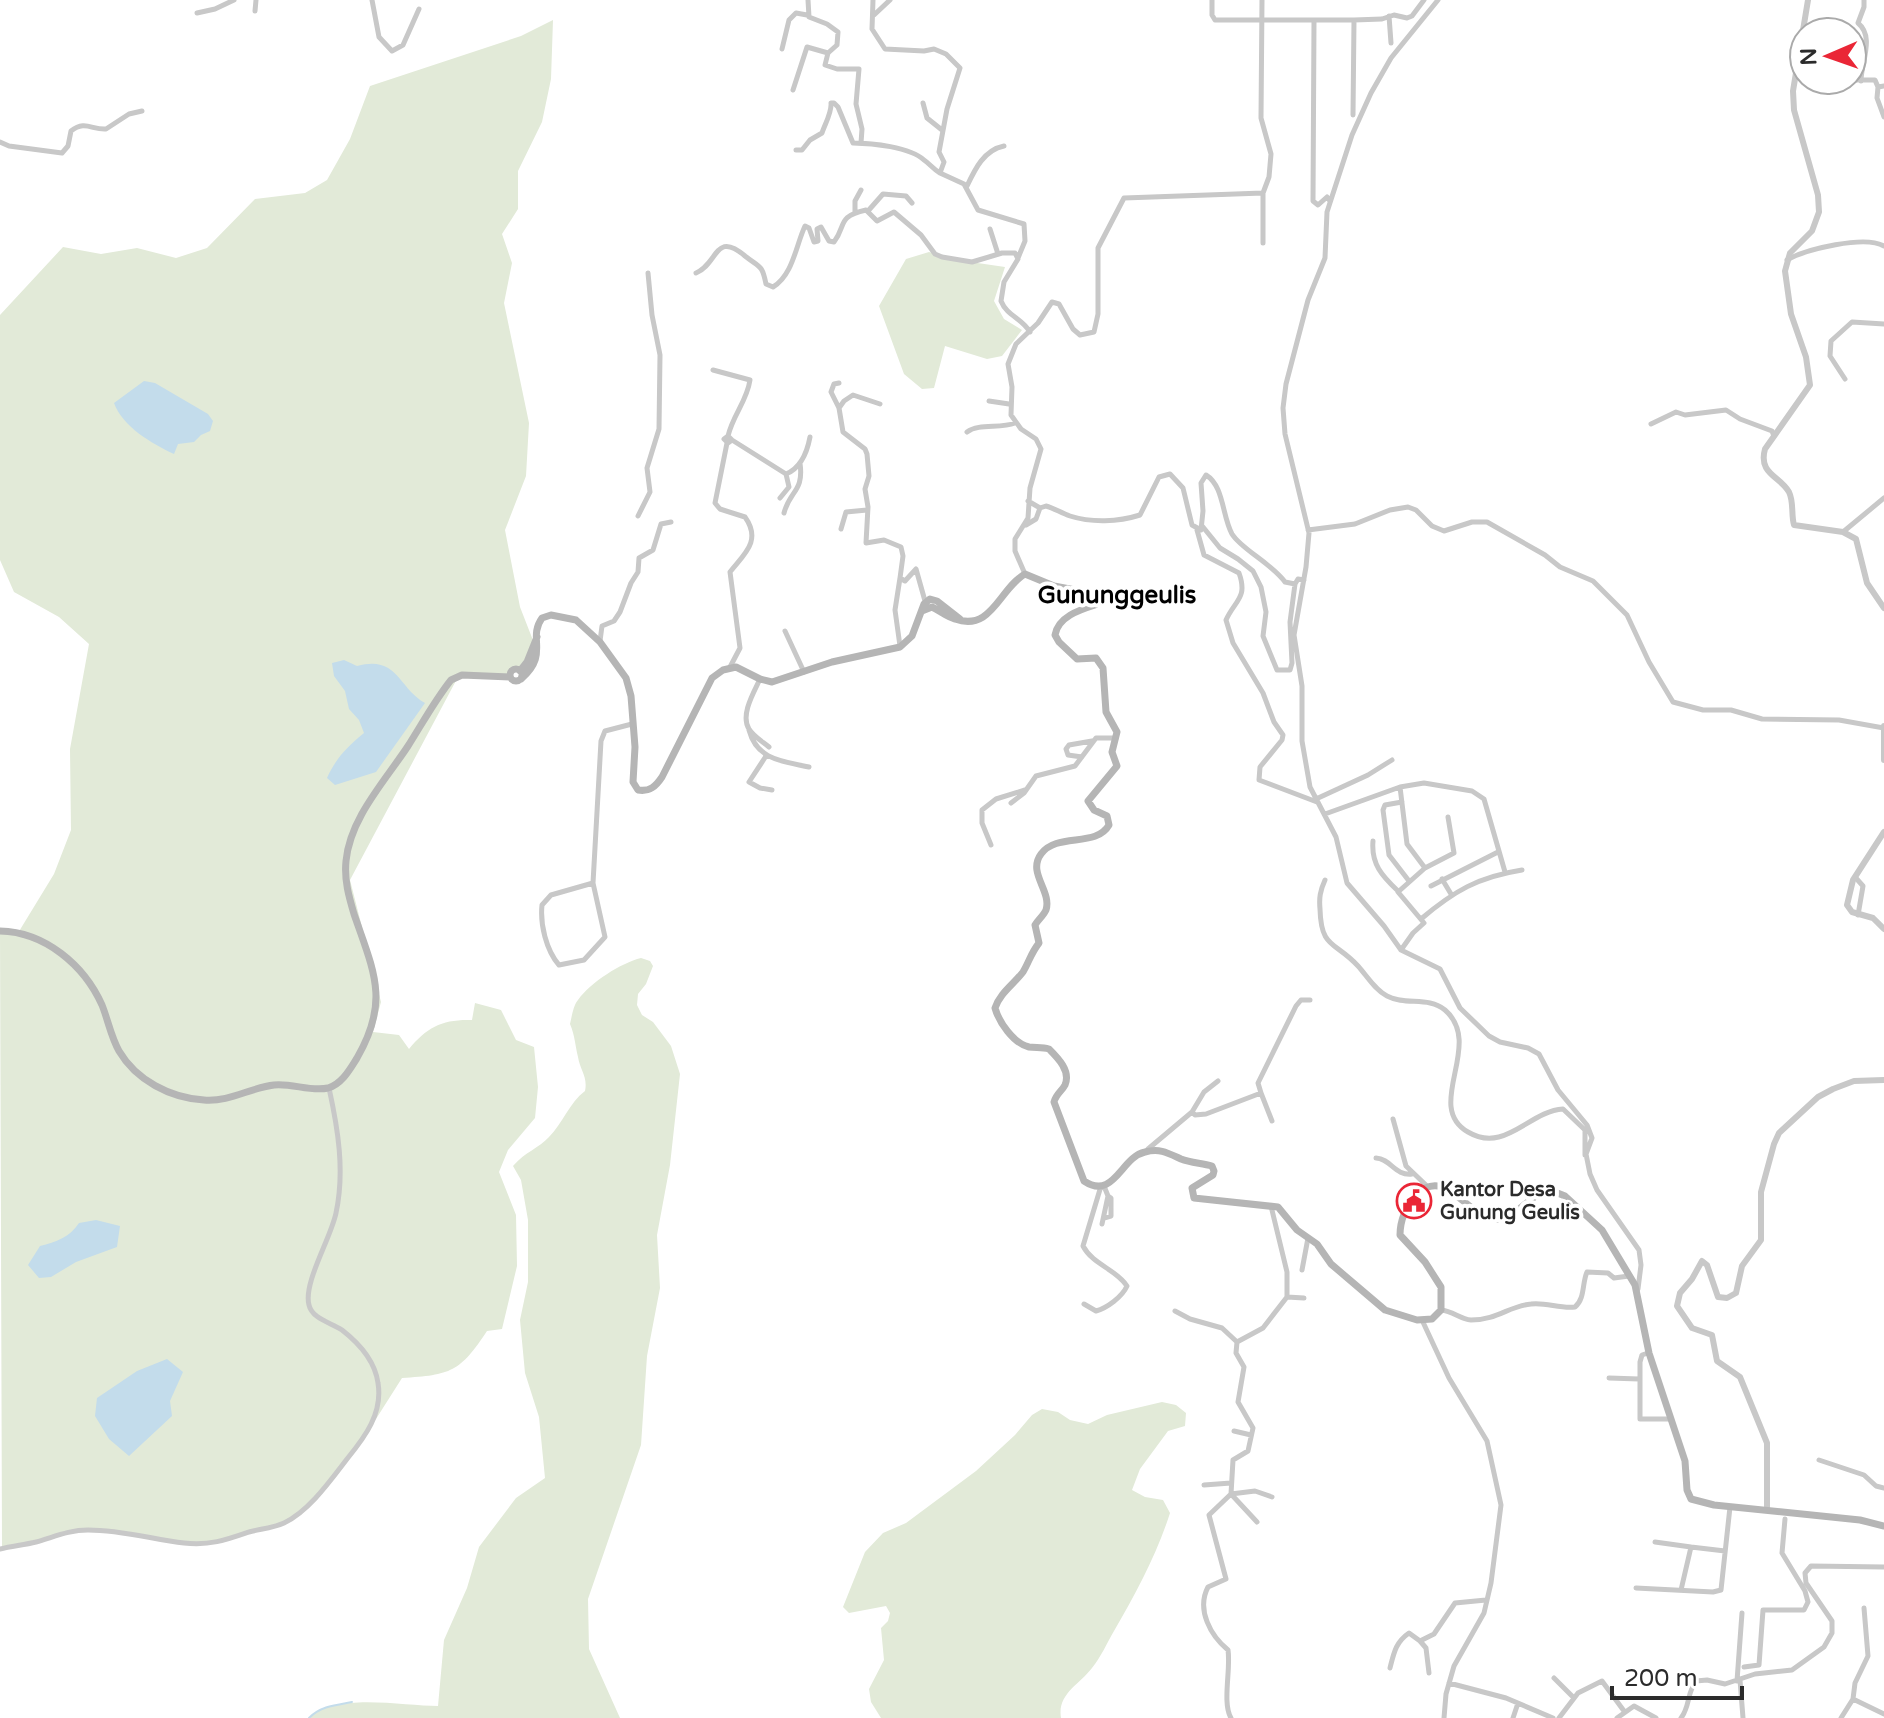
<svg xmlns="http://www.w3.org/2000/svg" width="1884" height="1718" viewBox="0 0 1884 1718" font-family="'Varela Round',sans-serif">
<style>
.green{fill:#e2ead8}
.water{fill:#c3dceb}
.lines{fill:none;stroke-linecap:round;stroke-linejoin:round}
.stream{stroke:#c3dceb;stroke-width:2}
.minor{stroke:#c8c8c8;stroke-width:5}
.tertiary{stroke:#c8c8c8;stroke-width:6}
.secondary{stroke:#b5b5b5;stroke-width:7}
.labels{text-anchor:middle;dominant-baseline:central;stroke-width:8;stroke-linejoin:round;paint-order:stroke}
.poi-label{font-size:20px;font-weight:bold;fill:#2b2b2b;stroke:#fff;text-anchor:start}
.quarter-label{font-size:24px;font-weight:bold;fill:#000;stroke:#fff}
</style>
<rect width="100%" height="100%" fill="#fff"/>
<path class="green" d="M553,20L551,79L542,122L518,171V209L502,234L512,263L504,303L529,423L526,476L505,530L520,607L536,648L531,664L507,674L459,675L350,880L381,1002L373,1032L399,1035L409,1049C427,1027 443,1019 472,1020L475,1003L501,1010L516,1040L534,1047L538,1087L535,1118L508,1150L499,1172L516,1215L517,1266L502,1329L487,1331C460,1372 451,1375 402,1378L362,1441L303,1510L284,1523L208,1545L128,1533L78,1530L2,1548L0,931L18,933L54,874L71,830L70,749L89,644L59,617L14,592L0,560V315L63,247L101,254L137,248L176,258L207,248L255,199L305,193L327,180L350,139L370,86L521,36Z
M929,252L957,260L1005,267L994,301L1004,319L1022,330L1002,356L987,359L945,346L934,388L922,389L904,374L879,306L906,259Z
M641,958L650,961L653,966L646,984L638,994L637,1005L642,1015L653,1022L671,1046L680,1074L670,1165L657,1235L660,1288L647,1356L641,1445L588,1599L589,1649L620,1718H309C334,1692 404,1706 438,1706L444,1640L467,1588L479,1547L516,1498L545,1478L539,1417L525,1373L520,1320L528,1282V1220L521,1180L513,1166C525,1152 539,1148 549,1137C563,1123 569,1103 585,1091C588,1077 580,1070 578,1057C575,1045 575,1036 570,1024C572,1016 573,1006 578,1000C591,982 621,963 641,958Z
M1162,1402L1176,1405L1186,1413L1185,1426L1168,1431L1140,1469L1132,1490L1145,1497L1163,1500L1170,1513C1157,1554 1136,1593 1114,1631C1107,1643 1101,1657 1092,1668C1079,1685 1057,1694 1061,1718H881L871,1702L869,1689L884,1660L881,1628L888,1621L890,1613L886,1606L849,1613L843,1607L865,1552L883,1533L906,1523L976,1471L1015,1435L1032,1415L1042,1409L1058,1412L1070,1420L1088,1424L1107,1415Z"/>
<path class="water" d="M144,381L155,383L208,414L213,421L210,431L201,435L194,442L178,444L174,454C151,443 123,427 114,403Z
M344,660L357,666C398,655 398,688 425,703L376,772L335,785L327,778C336,758 347,747 364,733L359,720L349,709L345,691L334,676L332,663Z
M96,1220L120,1226L117,1247L76,1262L51,1277L39,1278L28,1265L40,1246C56,1242 70,1237 79,1223Z
M167,1359L183,1372L170,1401L172,1416L129,1456L109,1439L95,1416L97,1398L137,1371Z"/>
<g class="lines">
<path class="stream" d="M309,1718C321,1706 336,1705 352,1702"/>
<path class="minor" d="M372,0L379,37L392,51L403,45L419,9
M808,0L809,17L827,24L838,32L837,45L828,53L825,65L837,69H859L856,104L862,129L861,143
M873,0L872,29L885,49L924,51L934,49L946,54L960,68L947,109L939,152L944,162L940,173L964,184L978,210L1024,224L1025,241L1018,258
M1212,0V15L1215,20H1354L1382,19L1394,15L1407,18L1412,16L1424,0
M1262,0L1261,118L1271,154L1269,177L1263,193
M1438,0L1391,58L1371,93L1352,135L1327,212L1325,258L1308,300L1286,384L1283,408L1285,434L1309,533L1306,567L1294,635L1302,686V741L1310,787L1336,837L1347,883L1384,926L1401,950L1440,969L1460,1008L1489,1036L1500,1042L1528,1048L1539,1054L1558,1090L1587,1125L1592,1138L1586,1154L1590,1174L1597,1190L1639,1250L1641,1265L1638,1289
M255,11L256,0
M197,13L215,9L234,0
M874,15L890,0
M1389,16L1391,43
M1314,20L1313,201L1318,205L1327,197L1330,201
M782,49L789,20L796,13L807,15
M1823,80H1875L1878,87L1884,86
M1861,81C1861,62 1875,37 1858,23L1864,7V0
M1878,87L1877,98L1884,117
M793,90L807,47L828,53
M923,103L927,118L942,130
M1353,115L1354,20
M0,142L9,146L62,153L68,146L71,131C85,120 92,130 106,129L129,114L142,111
M796,150H802L810,140L822,133C825,124 832,112 831,103H834L838,107L853,143C872,143 910,147 924,160C930,164 933,169 940,173
M967,186C975,169 984,150 1004,146
M868,211L883,194L906,196L912,203
M855,213V201L861,190
M990,229L998,254
M1787,260C1806,249 1865,235 1884,246
M696,273C718,264 715,230 745,256C760,268 762,264 766,284L773,287C793,275 796,245 805,226L809,228L814,242L818,241L817,229L821,227L829,241L834,242C847,225 836,217 866,210L877,221L894,212L921,235L935,254L942,257L972,262L1002,253H1015L1018,259L1004,282L1001,301C1007,316 1022,318 1030,332
M713,370L750,380C747,401 733,415 728,436L732,440L728,443L724,439L728,436
M1845,379L1830,356L1831,341L1852,322L1884,324
M839,383L834,384L831,392L839,408L843,432L865,449L867,454L869,476L865,489L868,507L866,543L884,540L901,547L903,556L900,578L905,581L916,569L925,601
M989,401L1009,404
M839,408L844,401L853,395L880,404
M1651,424L1676,412L1685,415L1726,410L1740,419L1772,431L1774,436
M967,432C979,423 1000,429 1015,423
M732,440L786,474L789,487L780,498
M727,443L715,503L720,509L745,517C762,541 744,554 730,572L740,648L730,667
M786,474C801,468 807,453 810,437
M1040,508L1046,506C1054,508 1061,513 1070,516C1092,523 1118,522 1140,515L1159,477L1170,474L1183,488L1192,525L1201,530L1203,511L1201,483L1206,475C1224,486 1222,516 1232,534C1241,549 1271,563 1285,582L1295,584
M784,513C790,490 804,492 800,463
M638,516L650,492L647,468L659,429L660,355L652,315L648,273
M1026,525L1036,519L1040,508L1028,501
M1203,527L1220,548L1238,559L1253,571L1261,587L1266,612L1263,636L1277,670H1290L1292,663L1290,622L1295,584L1298,579L1304,580
M841,529L846,512L867,510
M1197,530L1204,555L1239,573C1248,598 1235,600 1226,620L1233,643L1263,693L1274,722L1283,735L1282,740L1260,767L1259,780L1317,802
M1308,530L1355,524L1390,510L1408,507L1416,510L1432,526L1444,531L1472,522H1487L1545,555L1560,567L1593,581L1627,615L1649,662L1673,702L1703,710H1731L1762,719L1839,720L1884,728
M1843,532L1884,498
M1025,574L1015,551V539L1028,518L1030,488L1041,449L1036,439L1021,429L1011,415L1012,387L1008,364L1016,344L1038,323L1052,302L1059,304L1073,329L1080,335L1094,332L1098,314V248L1124,198L1263,193V243
M785,631L804,672
M600,641L602,626L614,621L620,612L631,583L638,572L639,558L653,550L661,524L671,522
M900,646L895,610L900,578
M760,679C754,692 740,715 749,729C753,736 763,742 769,747
M749,730C757,760 782,761 809,767
M766,756L749,782L760,788L772,790
M1082,757L1068,755L1066,749L1069,745L1092,741
M1400,787L1407,844L1425,868
M1316,799L1368,775L1392,760
M1402,802L1385,805L1383,810L1389,855L1409,881
M1011,803L1024,793L1036,776L1075,766L1096,738H1116
M1325,814L1400,787L1424,783L1472,791L1484,799L1505,872
M1373,841C1371,864 1382,876 1398,891
M991,845L982,823V810L996,799L1025,790
M1855,877L1863,886L1858,915
M1442,879L1451,894
M1325,880C1320,891 1319,898 1320,909C1321,949 1335,941 1358,966C1367,976 1375,990 1387,996C1406,1006 1428,996 1445,1010C1485,1045 1423,1106 1468,1132C1505,1154 1529,1111 1563,1109L1585,1130V1155
M593,883L551,895L542,905C540,924 546,950 559,965L584,960L605,937L593,883L601,741L605,731L632,724
M1431,886L1498,852
M1421,919C1454,891 1478,877 1522,870
M1401,950L1413,933L1424,923L1398,892L1425,868L1454,853L1448,817
M1261,1093L1258,1083L1296,1006L1301,1000H1310
M1192,1112L1195,1115L1206,1114L1261,1093L1272,1121
M1393,1119L1406,1166L1428,1187
M1148,1149L1192,1112L1204,1092L1218,1081
M1376,1158C1391,1159 1395,1176 1412,1174
M1104,1218L1111,1216V1198L1108,1196
M1102,1224L1108,1196L1104,1186
M1302,1270L1308,1238
M1287,1297L1304,1298
M1084,1304L1096,1311C1107,1308 1122,1297 1127,1286C1116,1269 1093,1265 1083,1246L1101,1186
M1441,1310C1453,1311 1460,1319 1471,1320C1497,1320 1509,1306 1531,1304C1546,1302 1560,1309 1575,1307C1585,1299 1582,1283 1587,1272L1608,1273L1614,1278L1629,1276
M1175,1311L1190,1319L1222,1328L1237,1342
M1422,1320L1449,1378L1487,1441L1501,1505L1491,1583L1484,1613L1454,1666L1446,1694L1444,1718
M1648,1353L1642,1355L1640,1362V1419H1671
M1609,1378L1639,1379
M1234,1431L1251,1435
M1819,1460L1864,1475L1876,1486L1884,1488
M1204,1485L1231,1483
M1257,1522L1231,1494L1255,1491L1272,1497
M1655,1542L1691,1547
M0,1549C12,1546 24,1545 36,1542C54,1537 69,1530 88,1530C121,1530 152,1539 184,1543C209,1546 226,1540 249,1532C260,1529 273,1528 284,1523C309,1511 330,1481 347,1459C365,1437 383,1413 378,1383C375,1361 360,1344 342,1330C332,1323 312,1319 309,1305C303,1283 331,1238 336,1213C345,1171 338,1129 329,1088
M1636,1588L1713,1592L1721,1590L1730,1507
M1681,1590L1691,1547L1725,1551
M1420,1641L1426,1648L1429,1673
M1744,1667L1759,1665L1763,1610H1804L1808,1602L1805,1591L1782,1553L1785,1519
M1390,1668C1394,1652 1396,1642 1409,1633L1420,1641L1434,1634L1455,1603L1486,1600
M1554,1678L1573,1697
M1740,1680L1743,1718
M1737,1681L1742,1613
M1449,1683L1506,1698L1553,1718
M1853,1699L1884,1714
M1231,1718C1222,1703 1231,1669 1228,1650C1211,1636 1196,1610 1208,1587L1226,1579L1209,1515L1231,1494L1233,1460L1248,1451L1253,1428L1238,1402L1244,1367L1236,1353L1237,1342L1263,1328L1287,1297V1272L1271,1206
M1513,1718L1518,1703
M1559,1718L1578,1693L1602,1681L1624,1711
M1617,1718L1634,1706L1656,1718
M1681,1718C1690,1707 1687,1692 1696,1681L1707,1680L1725,1684L1755,1674L1792,1670L1824,1647L1832,1633V1621L1806,1583L1805,1573L1811,1566L1884,1567
M1841,1718L1853,1699L1855,1683L1868,1656L1864,1608"/>
<path class="tertiary" d="M1808,0L1793,91L1794,110L1818,195L1819,212L1812,231L1790,253L1785,271L1791,314L1806,357L1810,385L1765,449C1758,474 1780,476 1789,492C1794,502 1791,515 1794,525L1843,532L1856,539L1867,583L1884,608
M1884,726V760
M1884,832L1853,880L1847,905L1852,912L1873,918L1884,929
M1767,1510V1443L1740,1377L1717,1361L1712,1335L1692,1328L1677,1306L1680,1293L1692,1279L1702,1261L1707,1265L1718,1297L1727,1298L1736,1293L1742,1266L1761,1240V1192L1774,1144L1779,1133L1818,1097L1833,1089L1854,1081L1884,1080"/>
<path class="secondary" d="M922,611L932,607C940,611 947,617 955,619C992,632 999,589 1025,574L1054,586L1091,593L1097,598L1095,605C1079,610 1058,617 1055,635L1059,642L1077,659L1096,658L1103,668L1106,712L1117,732L1112,752L1117,766L1088,801L1094,810L1107,816L1109,825C1096,848 1057,832 1041,854C1027,873 1052,891 1046,910C1044,915 1038,920 1035,925L1039,943C1031,953 1029,962 1023,972C1014,984 1000,993 995,1008C999,1022 1013,1043 1029,1047C1036,1048 1042,1047 1049,1049C1058,1058 1071,1071 1065,1085C1062,1091 1056,1094 1054,1102L1084,1181C1114,1201 1121,1157 1145,1152C1160,1148 1168,1153 1181,1159C1191,1163 1202,1163 1212,1166L1214,1171L1213,1175L1192,1188L1194,1198L1278,1207L1297,1230L1317,1244L1331,1264L1385,1310L1417,1320L1432,1319L1441,1310V1287L1425,1262L1400,1235C1400,1221 1406,1205 1416,1195C1447,1164 1468,1221 1498,1219C1516,1217 1526,1200 1541,1193L1555,1192L1565,1196L1602,1230L1635,1285L1649,1353L1685,1461L1687,1490L1691,1499L1714,1505L1860,1520L1884,1526
M510 675a6 6 0 1 1 12 0a6 6 0 1 1-12 0Z
M520,671L527,662L537,637
M521,679C550,654 527,639 542,618L551,615L576,620L600,642L626,678L631,696L635,747L633,782L638,790C650,792 656,786 662,777L712,678L723,670L736,667L760,679L772,682L832,662L900,647L912,636L924,604L930,599L937,601L960,619
M0,931C45,932 84,965 102,1005C108,1020 111,1037 119,1051C136,1080 170,1098 204,1100C230,1102 249,1088 274,1085C292,1083 311,1092 328,1088C342,1084 350,1069 357,1058C390,1001 374,972 354,914C349,897 344,880 346,861C350,818 385,781 408,746C422,724 435,700 451,680L462,675L510,677"/>
</g>
<defs>
<g id="civic-ring" transform="scale(1.8)"><circle r="9.5" fill="#fff" stroke="#ea2636" stroke-width="1.5"/><path d="M-.6-6.5H3V-4.5H.6V-3L4-1V1h2V6H-6V1h2V-1L-.6-3ZM-1.2 2.5V6h2.4V2.5Z" fill="#ea2636"/></g>
</defs>
<g fill-rule="evenodd">
<use href="#civic-ring" x="1414" y="1201"/>
</g>
<g class="labels">
<g class="poi-label">
<text x="1440" y="1190">Kantor Desa<tspan x="1440" dy="23">Gunung Geulis</tspan></text>
</g>
<g class="quarter-label">
<text x="1117" y="595">Gununggeulis</text>
</g>
</g>
<g transform="translate(1828 56) rotate(268)"><circle r="38" fill="#ffffff" stroke="#aaaaaa" stroke-width="2"/>
<path d="M0-6L14 30L0 20L-14 30Z" fill="#ea2636"/>
<text y="-12" font-size="22" font-weight="bold" text-anchor="middle" fill="#2b2b2b">N</text>
</g>
<path d="M1612 1686v12h130v-12" fill="none" stroke="#2b2b2b" stroke-width="4"/>
<text x="1624" y="1686" font-size="24" fill="#2b2b2b" stroke="#ffffff" stroke-width="6" paint-order="stroke">200 m</text>
</svg>
